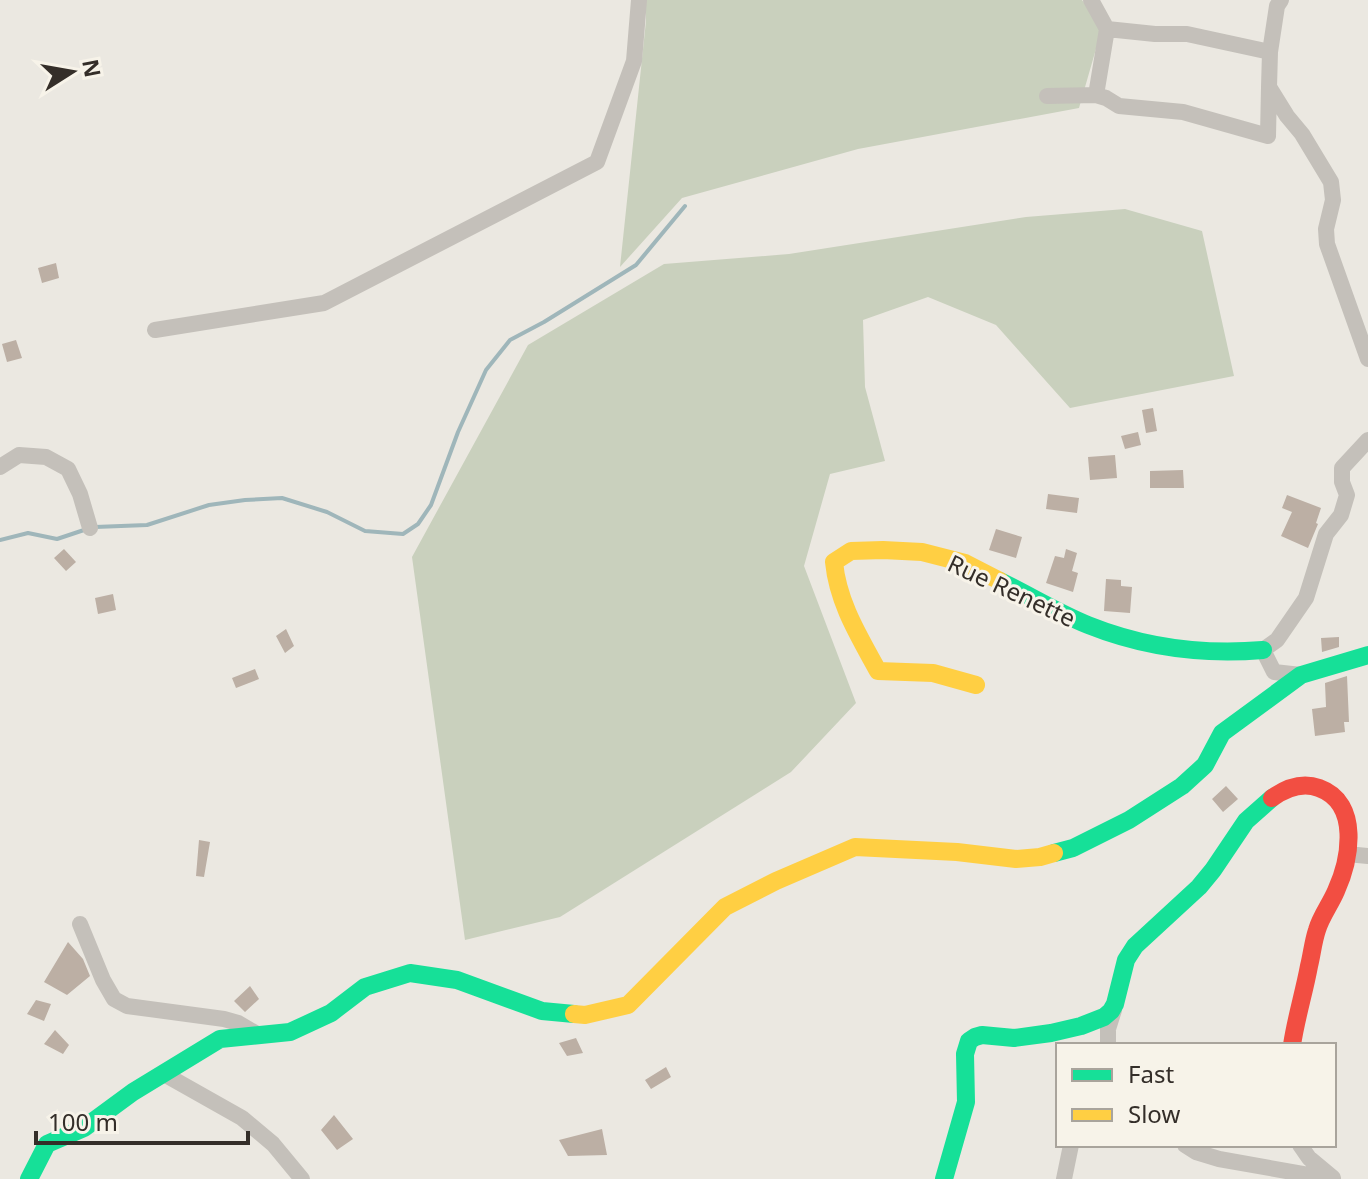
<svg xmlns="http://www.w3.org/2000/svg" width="1368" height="1179" viewBox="0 0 1368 1179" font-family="'Noto Sans',sans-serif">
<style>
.green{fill:#c9d0bd}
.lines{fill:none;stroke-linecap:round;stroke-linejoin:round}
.stream{stroke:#9fb6ba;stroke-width:4}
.building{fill:#bcafa4}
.street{stroke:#c4c0ba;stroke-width:16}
.fast{stroke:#16e098;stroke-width:18}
.slow{stroke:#ffcf43;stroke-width:18}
.jam{stroke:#f24e42;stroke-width:18}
.labels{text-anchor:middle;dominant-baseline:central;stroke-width:6;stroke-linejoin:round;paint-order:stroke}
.street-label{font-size:24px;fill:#342e29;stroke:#f7f3e9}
</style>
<rect width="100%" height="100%" fill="#ebe8e1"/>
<path class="green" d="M646,0H1082L1102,28L1079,108L858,149L682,198L620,267L646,21Z
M1125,209L1202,231L1234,376L1070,408L996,325L928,297L863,320L865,387L885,461L830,474L804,566L856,703L791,772L560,917L465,940L412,557L528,345L664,264L789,254L1026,217Z"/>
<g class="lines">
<path class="stream" d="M95,527L147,525L209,505L245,500L282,498L327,512L365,531L403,534L418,524L431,505L458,432L486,370L510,340L544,322L636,265L685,206
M0,540L28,533L57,539L87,529"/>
</g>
<path class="building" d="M56,263L59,278L42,283L38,268Z
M16,340L22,358L7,362L2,344Z
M1153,408L1157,431L1146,433L1142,410Z
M1138,432L1141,445L1125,449L1121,436Z
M1115,455L1117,478L1090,480L1088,457Z
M1183,470L1184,488H1150V471Z
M1048,494L1079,498L1077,513L1046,509Z
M1287,495L1321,508L1316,523L1318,524L1308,548L1281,536L1292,512L1282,508Z
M996,529L1022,537L1016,558L989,550Z
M64,549L76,562L66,571L54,558Z
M1066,549L1077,553L1072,571L1078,573L1073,592L1046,583L1055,556L1064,558Z
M1106,579L1121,580V586L1132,587L1130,613L1104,611Z
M113,594L116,610L98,614L95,598Z
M286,629L294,646L285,653L276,636Z
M1339,637V647L1322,652L1321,638Z
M255,669L259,679L236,688L232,678Z
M1347,676L1349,722H1344L1345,732L1315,736L1312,709L1326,707L1325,683Z
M1226,786L1238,799L1223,812L1212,799Z
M199,840L210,842L204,877L196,876Z
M68,942L83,959L90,976L67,995L44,982Z
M250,986L259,999L245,1012L234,1001Z
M36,1000L51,1004L44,1021L27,1014Z
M55,1030L69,1045L63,1054L44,1044Z
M576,1038L583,1053L567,1056L559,1043Z
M666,1067L671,1077L651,1089L645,1080Z
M334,1115L353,1139L337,1150L321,1130Z
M602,1129L607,1155L568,1156L559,1140Z"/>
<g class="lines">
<path class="street" d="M1091,0L1107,29L1155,34H1187L1270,52
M1281,0L1277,6L1270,52L1269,87L1287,116L1302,134L1331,182L1333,200L1326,229L1327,244L1368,359
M1096,95L1107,29
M1047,96L1096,95L1106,98L1119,106L1183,112L1268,136L1269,87
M155,330L324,303L597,162L634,61L639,0
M0,467L19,455L46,457L68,469L80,494L90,528
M1301,675L1274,672L1263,650L1277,640L1306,598L1326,534L1341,515L1347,495L1342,482V468L1368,440
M1347,854L1368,856
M80,924L103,980L114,999L127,1006L224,1019L238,1023L257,1034
M1108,1045V1029L1114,1010
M164,1074L242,1118L273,1144L302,1179
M1185,1145L1196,1152L1219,1159L1331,1179
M1300,1145L1309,1158L1333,1178
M1064,1179L1071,1145"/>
<path class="fast" d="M1000,581C1029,595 1058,613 1088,625C1143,647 1204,655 1263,650
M1054,853L1073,848L1129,820L1182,786L1205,765L1222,733L1301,675L1368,655
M29,1179L47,1144L84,1128L133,1092L220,1039L290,1032L331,1013L365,987L410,973L457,980L542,1011L574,1014
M944,1179L966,1102L965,1054L969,1041L975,1037L982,1035L1014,1038L1051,1033L1081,1026L1104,1017L1111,1011L1115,1004L1126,960L1135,946L1199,887L1213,870L1246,821L1272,798"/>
<path class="slow" d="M976,685L933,673L878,671C859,636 838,603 834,562L851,551L883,550L922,552L965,563L1000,581
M574,1014L585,1015L628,1005L725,907L776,881L855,847L957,852L1016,859L1040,857L1054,853"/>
<path class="jam" d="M1272,798C1286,788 1303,782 1319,788C1361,803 1350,860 1336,891C1330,905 1321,916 1317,930C1313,942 1312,954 1309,966C1304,993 1296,1018 1292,1045"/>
</g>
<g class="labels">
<g class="street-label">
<text transform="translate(1012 590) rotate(25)">Rue Renette</text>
</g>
</g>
<rect x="1056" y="1043" width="280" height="104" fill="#f7f3e9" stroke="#a9a49c" stroke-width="2"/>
<rect x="1072" y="1069" width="40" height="12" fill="#16e098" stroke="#a9a49c" stroke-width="2"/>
<text x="1128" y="1083" font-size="24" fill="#342e29">Fast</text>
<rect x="1072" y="1109" width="40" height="12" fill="#ffcf43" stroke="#a9a49c" stroke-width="2"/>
<text x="1128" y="1123" font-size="24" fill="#342e29">Slow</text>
<g transform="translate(72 72) rotate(79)" stroke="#f7f3e9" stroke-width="6" paint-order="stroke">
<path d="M0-6L14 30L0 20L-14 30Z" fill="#342e29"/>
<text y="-12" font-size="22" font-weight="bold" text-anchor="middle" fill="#342e29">N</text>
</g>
<path d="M36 1131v12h212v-12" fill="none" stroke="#342e29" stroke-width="4"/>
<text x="48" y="1131" font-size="24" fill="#342e29" stroke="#f7f3e9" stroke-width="6" paint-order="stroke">100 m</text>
</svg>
